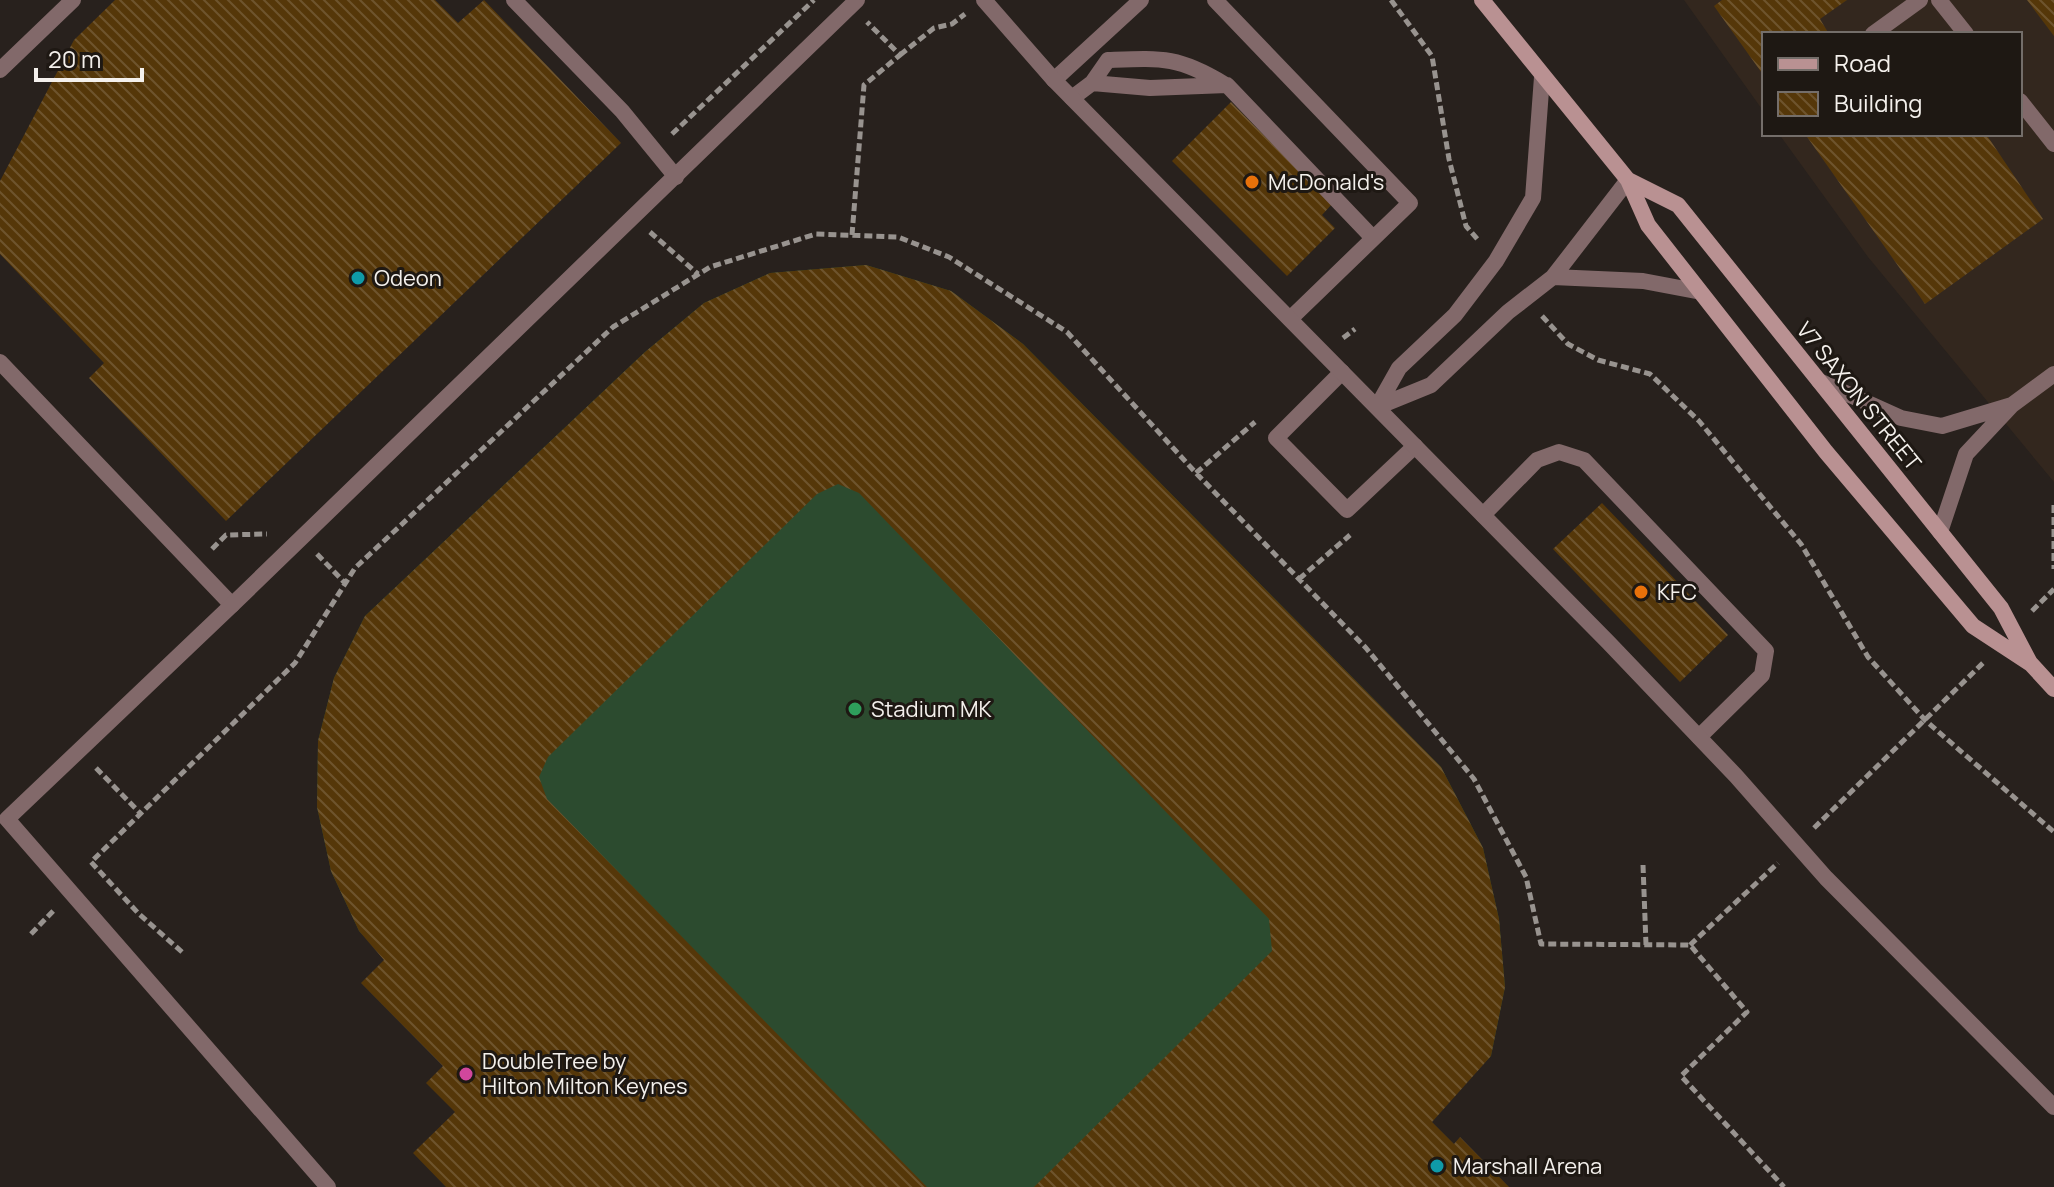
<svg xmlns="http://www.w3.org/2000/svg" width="2054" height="1187" viewBox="0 0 2054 1187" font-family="Manrope,sans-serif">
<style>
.built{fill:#33271e}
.pitch{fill:#2c4b2f}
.building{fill:url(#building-back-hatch)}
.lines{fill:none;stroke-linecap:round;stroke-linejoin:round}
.path{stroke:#98938f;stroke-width:5;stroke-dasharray:8 4;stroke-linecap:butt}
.service{stroke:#82696a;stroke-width:16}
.minor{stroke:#82696a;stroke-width:16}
.secondary{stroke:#b99192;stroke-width:16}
.food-dot{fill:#e8710a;stroke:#1e1813;stroke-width:3}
.culture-dot{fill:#0f9aa8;stroke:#1e1813;stroke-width:3}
.leisure-dot{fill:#2e9e5b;stroke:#1e1813;stroke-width:3}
.hotel-dot{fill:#d1479c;stroke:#1e1813;stroke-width:3}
.labels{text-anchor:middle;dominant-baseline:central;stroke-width:6;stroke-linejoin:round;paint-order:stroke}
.poi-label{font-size:22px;fill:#f4f0ec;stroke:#1e1813;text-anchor:start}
.street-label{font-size:22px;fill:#f4f0ec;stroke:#1e1813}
</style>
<defs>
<pattern id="building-back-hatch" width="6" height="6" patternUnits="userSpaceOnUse" patternTransform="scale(2)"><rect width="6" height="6" fill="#553709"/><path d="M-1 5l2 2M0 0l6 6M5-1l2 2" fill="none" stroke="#6e542d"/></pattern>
</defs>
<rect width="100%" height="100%" fill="#28211d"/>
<path class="built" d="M1684,0H2054V482L1868,257L1779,134H2020V34H1764V112Z"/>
<path class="pitch" d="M866,265L951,291L1023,344L1441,767L1483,848L1499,919L1505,987L1491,1056L1364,1187H607L359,931L331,871L317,807L318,741L334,678L365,616L645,352L704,303L770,273Z"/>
<path class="building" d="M115,0H435L458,23L484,0L621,143L226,521L89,378L104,363L0,254V181L74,40Z
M1722,0H1847L1820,19L1829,34H1764V76L1714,6Z
M2027,0H2054V36Z
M1231,102L1332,204L1322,215L1335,228L1287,276L1172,161Z
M1805,134H1986L2043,219L1925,304Z
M866,265L951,291L1023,344L1441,767L1483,848L1499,919L1505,987L1491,1056L1432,1122L1454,1144L1460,1137L1509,1187H1034L1272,951L1269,919L859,493L838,484L817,494L548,757L539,777L547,799L927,1187H446L413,1153L455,1112L426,1083L443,1066L361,983L384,960L359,931L331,871L317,807L318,741L334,678L365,616L645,352L704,303L770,273Z
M1602,503L1728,635L1680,682L1553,549Z"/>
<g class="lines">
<path class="path" d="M1391,0L1432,56L1449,159L1466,226L1479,241
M900,55L934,28L952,24L965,14
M672,134L814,0
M650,232L698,274
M852,235L864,85L900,55L867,22
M1542,316L1568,344L1598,360L1650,374L1699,421L1801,544L1868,657L1926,721L2054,832
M1343,338L1355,329
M1196,473L1255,422
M2054,505V569
M212,549L226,535L267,534
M317,554L345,583
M1299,579L1350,535
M2032,611L2054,589
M96,768L140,813
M1814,828L1984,662
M1643,865L1646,945
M31,934L55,909
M1690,945L1778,863
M182,952L139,914L91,862L295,663L355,568L613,327L710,267L816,234L898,237L949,257L1067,332L1196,473L1366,648L1474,779L1526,877L1541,944L1690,945L1747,1012L1681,1076L1784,1187"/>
<path class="service" d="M514,0L622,111L676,177
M1215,0L1410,203L1290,319
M0,70L73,0
M1054,80L1141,0
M1092,83L1108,60C1161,58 1178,56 1224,84
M1072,98L1092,83L1150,88L1227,85L1373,238
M0,362L232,605
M1342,372L1276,438L1347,510L1415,446
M1483,515L1537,460L1559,452L1584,460L1766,651L1762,675L1699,737"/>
<path class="minor" d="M984,0L1054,80L1608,642L1736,776L1826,878L2054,1107
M1939,0L1966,34
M1873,34L1920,0
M2020,101L2054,144
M1553,277L1643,281L1696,291
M1819,381L1901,418L1942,426L2012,405
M1377,407L1399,368L1455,315L1496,261L1533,198L1542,77
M1377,407L1431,385L1508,312L1553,277L1628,180
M1940,532L1966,454L2012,405L2054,374
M328,1187L7,819L232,605L857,0"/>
<path class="secondary" d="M1482,0L1628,180L1648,225L1826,452L1973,626L2031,664L2054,689
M1628,180L1678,205L2001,608L2030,663"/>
</g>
<g class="food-dot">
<circle cx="1252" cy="182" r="8"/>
<circle cx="1641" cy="592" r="8"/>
</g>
<g class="culture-dot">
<circle cx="358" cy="278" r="8"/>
<circle cx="1437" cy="1166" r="8"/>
</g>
<circle class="leisure-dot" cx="855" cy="709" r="8"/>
<circle class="hotel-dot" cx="466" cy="1074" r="8"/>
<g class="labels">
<g class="poi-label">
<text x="1268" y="182">McDonald's</text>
<text x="374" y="278">Odeon</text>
<text x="1657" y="592">KFC</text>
<text x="871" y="709">Stadium MK</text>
<text x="482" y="1061">DoubleTree by<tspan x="482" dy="25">Hilton Milton Keynes</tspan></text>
<text x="1453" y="1166">Marshall Arena</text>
</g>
<g class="street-label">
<text transform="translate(1859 396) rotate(51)">V7 SAXON STREET</text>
</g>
</g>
<rect x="1762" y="32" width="260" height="104" fill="#1e1813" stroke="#746e6a" stroke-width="2"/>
<rect x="1778" y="58" width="40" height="12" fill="#b99192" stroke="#746e6a" stroke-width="2"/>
<text x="1834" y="72" font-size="24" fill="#f4f0ec">Road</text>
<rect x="1778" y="92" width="40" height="24" fill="url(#building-back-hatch)" stroke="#746e6a" stroke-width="2"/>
<text x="1834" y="112" font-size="24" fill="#f4f0ec">Building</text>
<path d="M36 68v12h106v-12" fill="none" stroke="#f4f0ec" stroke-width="4"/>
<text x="48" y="68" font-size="24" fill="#f4f0ec" stroke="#1e1813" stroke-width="6" paint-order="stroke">20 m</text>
</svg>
